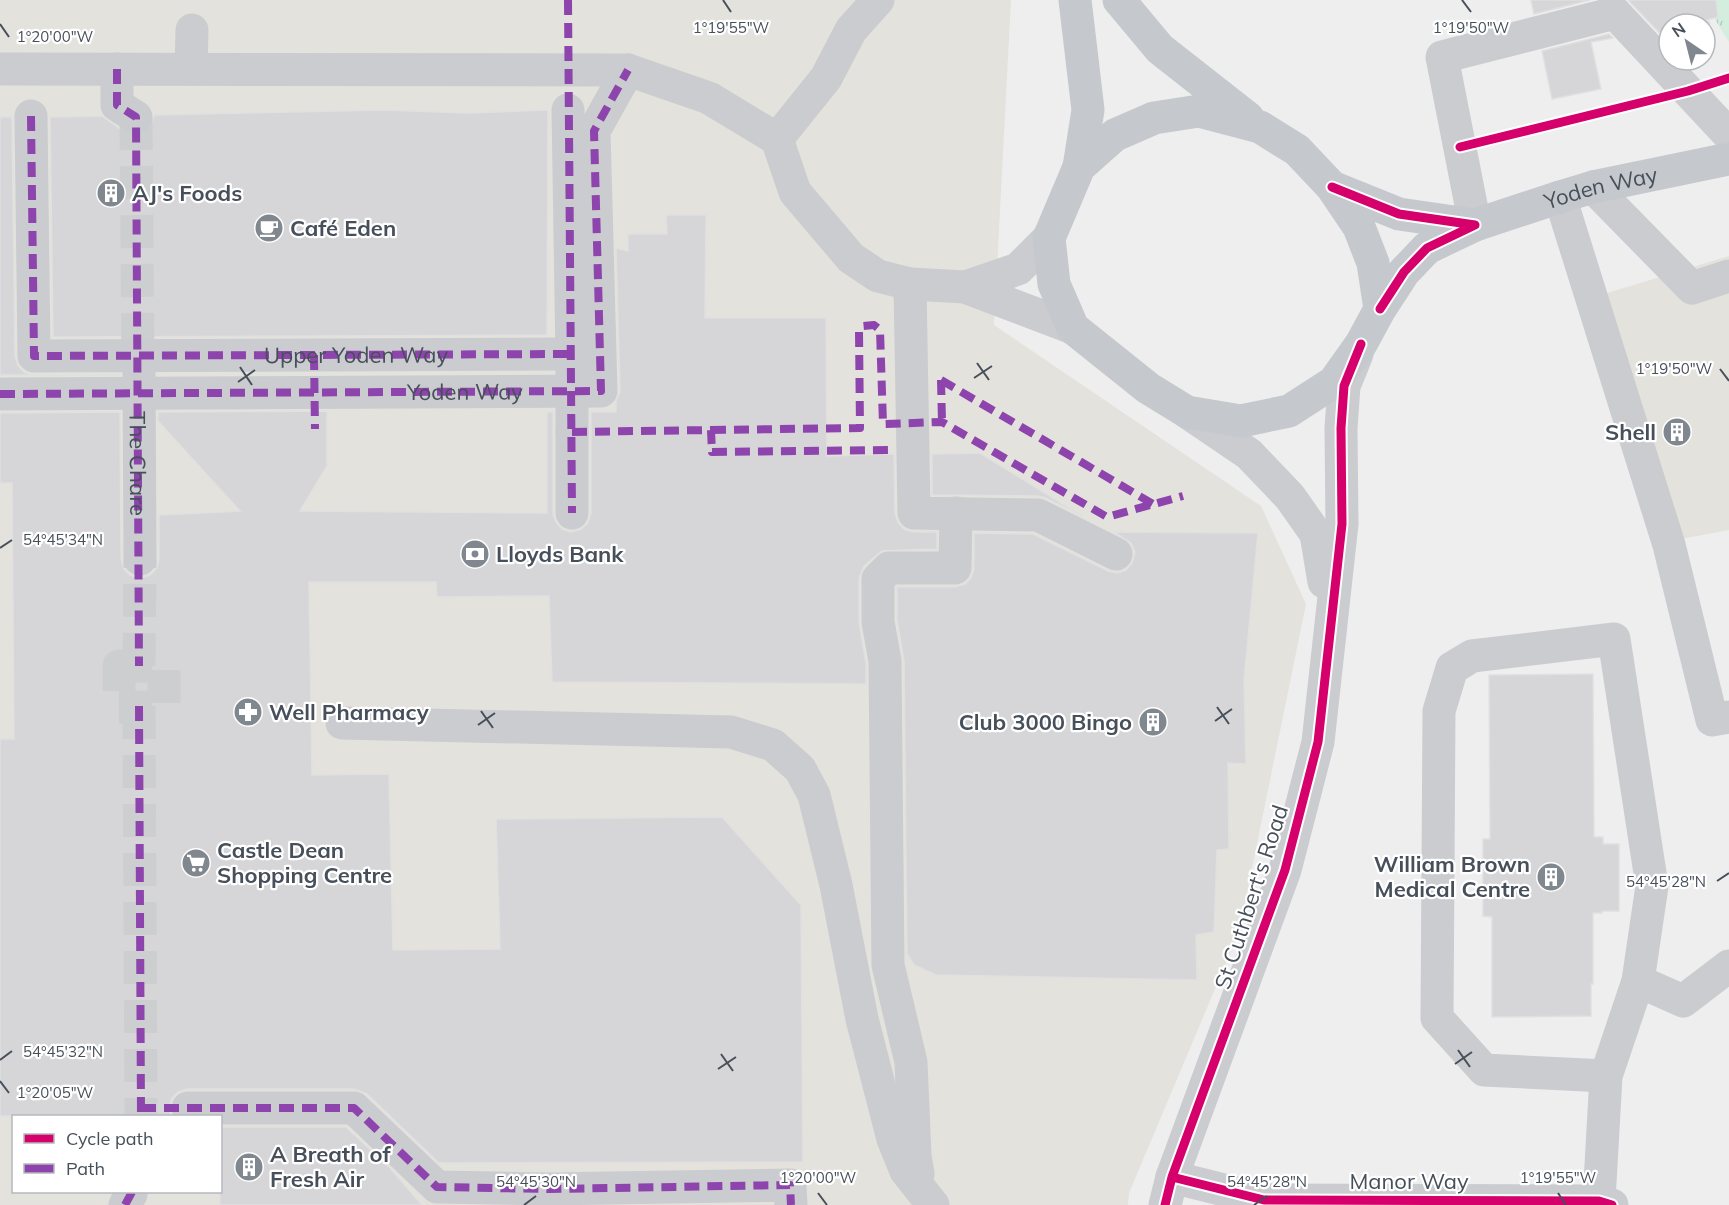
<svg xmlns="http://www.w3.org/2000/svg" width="1729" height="1205" viewBox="0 0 1729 1205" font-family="Mulish,sans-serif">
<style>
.commercial{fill:#e4e2dc;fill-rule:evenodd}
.grass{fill:url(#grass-tufts)}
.building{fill:#d6d6d8;stroke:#e0e0e1;stroke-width:1.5}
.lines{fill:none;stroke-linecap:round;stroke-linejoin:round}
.minor-tunnel{stroke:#cdced0;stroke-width:33;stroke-dasharray:33 16;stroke-linecap:butt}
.minor{stroke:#cacccf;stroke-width:33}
.major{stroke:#c5c9cd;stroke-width:33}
.minor-bridge{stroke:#cacccf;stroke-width:33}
.quiet{stroke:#8e44ad;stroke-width:8;stroke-dasharray:15 8;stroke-linecap:butt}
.cycleway-casing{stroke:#fff;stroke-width:13}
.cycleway{stroke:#d6006c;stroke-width:9}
.ticks{fill:none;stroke:#464f5a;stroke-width:2}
.labels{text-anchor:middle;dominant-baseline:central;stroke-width:4.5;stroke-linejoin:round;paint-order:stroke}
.street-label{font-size:22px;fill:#464f5a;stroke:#fff}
.poi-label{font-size:22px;font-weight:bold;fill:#464f5a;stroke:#fff;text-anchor:start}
.ticks-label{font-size:15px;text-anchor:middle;fill:#464f5a;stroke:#fff;stroke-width:4.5;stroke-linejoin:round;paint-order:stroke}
</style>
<defs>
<pattern id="grass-tufts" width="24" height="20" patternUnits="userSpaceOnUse" patternTransform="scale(1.5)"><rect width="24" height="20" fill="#d3eddf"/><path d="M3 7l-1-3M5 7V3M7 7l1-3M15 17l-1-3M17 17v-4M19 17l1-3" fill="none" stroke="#b6cdc2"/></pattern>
</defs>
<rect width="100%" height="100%" fill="#efeeee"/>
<path class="commercial" d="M0,0H1011L994,325L1261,506L1306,604L1239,932L1129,1193L1128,1205H0ZM14,1116H220V1192H14Z
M1729,256V530L1676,540L1604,294Z"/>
<path class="grass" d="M1703,0H1729V42Z"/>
<path class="building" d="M1531,0H1590L1534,14Z
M1628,0H1716L1718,17L1707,20L1710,23L1705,26V24H1669V43Z
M1609,34L1613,38L1591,42L1601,89L1552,99L1542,51Z
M385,110L468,113L548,110L547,335L53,337L50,117L102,116L126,133L136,136L145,133L151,127L154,115Z
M0,117H12L15,356L18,365L24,372L34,375H120H0Z
M666,215H706L705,318H826L827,456L894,454L895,513L898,522L904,529L913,532H937V549L882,551L864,566L859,579V622L866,663V684L552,682L549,596L437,597L436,582H309L312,775L389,774L393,950L500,949L496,819L722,817L801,905L803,1162L439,1163L367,1094L354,1089H187L178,1092L172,1098L169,1107L171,1116H0V739H14L12,483H0V413L120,412L121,559L124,569L130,575L140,578L150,575L157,568L159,559V515L240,511L158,421V412L327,411V466L300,511L547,513V412H553V514L556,522L562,529L571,532L581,529L588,523L591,513V412H616V401L620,391L616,248L628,251V234H667Z
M980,453L1061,503L1084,517L1046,498L1038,496L932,495V454Z
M1114,532L1258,533L1244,681L1246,764L1228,763L1229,849L1217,850L1214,932L1196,935L1197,980L936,975L914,965L907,954L904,661L897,620V587H955L965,584L971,578L974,569V533L1033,534L1108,571L1118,573L1126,570L1132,563L1135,552L1131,543Z
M1593,674L1594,837H1603V844H1619V911H1602V913H1593V984H1591V1016L1492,1017V917L1483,916V839H1490L1489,675Z
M220,1127H346L390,1168L422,1205H220Z"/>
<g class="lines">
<path class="minor-tunnel" d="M136,117L138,367
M119,666H164V707H119Z
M139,666L140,559
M139,706L141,1116"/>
<g class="minor">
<path d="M0,69L628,70L709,98L777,139L795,192L851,258L878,276L910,284L965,287L1073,328"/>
<path d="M117,69V105L136,117"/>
<path d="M191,69L192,30"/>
<path d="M568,110L572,357"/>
<path d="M31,116L34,356L572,354"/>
<path d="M777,139L826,78L851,30L878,0"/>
<path d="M1593,187L1692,288L1729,276"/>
<path d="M1560,197L1669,545L1712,720L1729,717"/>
<path d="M1475,225L1442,57L1615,13L1729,135"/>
<path d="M910,284L914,513L1038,515L1116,554"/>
<path d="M965,287L1018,269L1049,238"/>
<path d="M139,372L140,559"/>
<path id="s1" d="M0,394L601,391L594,131L628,70"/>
<path d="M1187,412L1249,454L1290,497L1316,534L1324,582"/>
<path d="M572,432V513"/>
<path d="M342,723L731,732L773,745L800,769L814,795L836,885L862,1019L893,1139L906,1171L933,1205"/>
<path d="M1638,981L1683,1001L1729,966"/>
<path d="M188,1108H354L437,1187L549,1189L790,1185L791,1205"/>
<path d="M918,1174L915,1156L911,1062L888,965L885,661L878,622V579L889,568H955L956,513"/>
<path d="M1172,1177L1264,1200L1599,1201L1612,1205"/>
<path d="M1599,1201L1606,1076L1484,1070L1437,1018L1439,711L1452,668L1472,656L1614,639L1652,886L1638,981L1606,1076"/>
<path d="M125,1205L131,1194"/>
<path d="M1165,1205L1172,1177L1285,870L1318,742L1342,524L1341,428L1344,386L1357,354"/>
</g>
<g class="major">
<path d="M1075,0L1088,110L1079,167"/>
<path d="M1119,0L1160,49L1248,118"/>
<path d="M1332,187L1399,214L1475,225"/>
<path id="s2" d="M1380,309L1373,263L1359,227L1332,187L1297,150L1260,127L1199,111L1154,118L1115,135L1079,167L1049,238L1054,284L1073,328L1148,388L1187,412L1241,421L1289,411L1334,382L1361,344L1380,309L1404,272L1427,248L1475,225L1560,197L1593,187L1729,159"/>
</g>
<path class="minor-bridge" d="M572,357V432"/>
<g class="quiet">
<path d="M568,0L572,513"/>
<path id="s3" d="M117,69V105L136,117L139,666"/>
<path id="s4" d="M31,116L34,356L572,354"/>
<path d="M314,355L315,429"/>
<path d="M941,380L1153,504"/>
<path d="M941,380L942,422"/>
<path d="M0,394L601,391L594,131L628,70"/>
<path d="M711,430L860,428L859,331L863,326L874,325L880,330L883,424L942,422L1107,517L1183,496"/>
<path d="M572,432L711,430L712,452L890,450"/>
<path d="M139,706L141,1116"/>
<path d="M141,1108H354L437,1187L549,1189L790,1185L791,1205"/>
<path d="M125,1205L132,1192"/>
</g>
<g class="cycleway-casing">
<path id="cycleway" d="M1460,147L1688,91L1729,78
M1332,187L1399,214L1475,225
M1380,309L1404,272L1427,248L1475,225
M1172,1177L1264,1200L1599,1201L1612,1205
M1165,1205L1172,1177L1285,870L1318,742L1342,524L1341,428L1344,386L1361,344"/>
</g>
<use href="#cycleway" class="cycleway"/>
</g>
<path class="ticks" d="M723,0L731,12M1462,0L1471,12M0,24L9,37M977,363L989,380M240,367L252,385M1720,369L1729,381M974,378L992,366M238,382L255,370M0,548L12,540M1217,707L1229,724M481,711L493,728M1215,721L1232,709M478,725L495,713M1717,881L1729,873M1458,1050L1470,1067M721,1054L733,1071M0,1060L12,1051M1455,1064L1472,1052M718,1069L736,1057M0,1081L9,1093M818,1193L827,1205M1558,1193L1566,1205M524,1205L536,1196M1254,1205L1267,1196"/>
<defs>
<g id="building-disc" transform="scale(1.5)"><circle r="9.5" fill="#81878e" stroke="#fff"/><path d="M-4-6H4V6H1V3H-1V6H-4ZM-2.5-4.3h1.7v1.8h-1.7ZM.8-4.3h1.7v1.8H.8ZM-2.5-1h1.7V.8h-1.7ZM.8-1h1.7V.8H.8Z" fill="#fff"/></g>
<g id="cafe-disc" transform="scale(1.5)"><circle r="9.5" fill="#81878e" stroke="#fff"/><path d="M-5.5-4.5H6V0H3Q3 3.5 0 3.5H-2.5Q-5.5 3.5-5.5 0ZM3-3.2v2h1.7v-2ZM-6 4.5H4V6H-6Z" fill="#fff"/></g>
<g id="bank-disc" transform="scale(1.5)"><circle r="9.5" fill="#81878e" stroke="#fff"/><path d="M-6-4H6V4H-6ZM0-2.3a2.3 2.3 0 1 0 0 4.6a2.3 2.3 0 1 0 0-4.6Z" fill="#fff"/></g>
<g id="pharmacy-disc" transform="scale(1.5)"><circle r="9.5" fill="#81878e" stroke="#fff"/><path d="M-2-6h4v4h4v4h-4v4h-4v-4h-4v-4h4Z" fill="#fff"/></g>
<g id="supermarket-disc" transform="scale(1.5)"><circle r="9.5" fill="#81878e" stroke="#fff"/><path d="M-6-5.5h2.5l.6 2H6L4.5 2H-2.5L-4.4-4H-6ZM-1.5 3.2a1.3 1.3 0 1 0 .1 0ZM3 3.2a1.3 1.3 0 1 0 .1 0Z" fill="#fff"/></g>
</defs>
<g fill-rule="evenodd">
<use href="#building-disc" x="111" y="193"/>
<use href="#cafe-disc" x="269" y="228"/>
<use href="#building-disc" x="1677" y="432"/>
<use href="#bank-disc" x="475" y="554"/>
<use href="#pharmacy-disc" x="248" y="712"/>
<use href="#building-disc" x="1153" y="722"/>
<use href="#supermarket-disc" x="196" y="863"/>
<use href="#building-disc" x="1551" y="877"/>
<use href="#building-disc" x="249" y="1167"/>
</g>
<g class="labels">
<g class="street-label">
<text stroke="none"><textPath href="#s2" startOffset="1246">Yoden Way</textPath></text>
<text stroke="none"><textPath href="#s4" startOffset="562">Upper Yoden Way</textPath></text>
<text stroke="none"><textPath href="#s1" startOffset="465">Yoden Way</textPath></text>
<text stroke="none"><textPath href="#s3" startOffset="405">The Chare</textPath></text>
<text transform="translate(1251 897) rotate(-72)">St Cuthbert's Road</text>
<text x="1409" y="1181">Manor Way</text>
</g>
<g class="poi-label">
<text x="132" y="193">AJ's Foods</text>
<text x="290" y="228">Café Eden</text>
<text x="1656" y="432" text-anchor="end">Shell</text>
<text x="496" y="554">Lloyds Bank</text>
<text x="269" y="712">Well Pharmacy</text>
<text x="1132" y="722" text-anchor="end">Club 3000 Bingo</text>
<text x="217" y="850">Castle Dean<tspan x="217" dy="25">Shopping Centre</tspan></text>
<text x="1530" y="864" text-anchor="end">William Brown<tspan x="1530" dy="25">Medical Centre</tspan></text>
<text x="270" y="1154">A Breath of<tspan x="270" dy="25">Fresh Air</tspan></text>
</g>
</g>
<g class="ticks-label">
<text x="1471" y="33">1°19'50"W</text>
<text x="731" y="33">1°19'55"W</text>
<text x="55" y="42">1°20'00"W</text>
<text x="1674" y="374">1°19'50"W</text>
<text x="63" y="545">54°45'34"N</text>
<text x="1666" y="887">54°45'28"N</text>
<text x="63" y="1057">54°45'32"N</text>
<text x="55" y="1098">1°20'05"W</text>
<text x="818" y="1183">1°20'00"W</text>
<text x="1558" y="1183">1°19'55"W</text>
<text x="536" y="1187">54°45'30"N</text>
<text x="1267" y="1187">54°45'28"N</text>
</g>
<rect x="12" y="1115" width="210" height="78" fill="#ffffff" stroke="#b5b9bd" stroke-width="1.5"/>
<rect x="24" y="1134" width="30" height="9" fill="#d6006c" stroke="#b5b9bd" stroke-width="1.5"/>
<text x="66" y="1145" font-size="18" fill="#464f5a">Cycle path</text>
<rect x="24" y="1164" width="30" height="9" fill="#8e44ad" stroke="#b5b9bd" stroke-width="1.5"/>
<text x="66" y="1175" font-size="18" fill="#464f5a">Path</text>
<g transform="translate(1687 42) rotate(325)"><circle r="28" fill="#ffffff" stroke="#b5b9bd" stroke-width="1.5"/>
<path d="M0-4.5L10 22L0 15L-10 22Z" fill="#81878e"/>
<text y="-9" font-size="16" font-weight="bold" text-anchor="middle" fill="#464f5a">N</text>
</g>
</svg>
